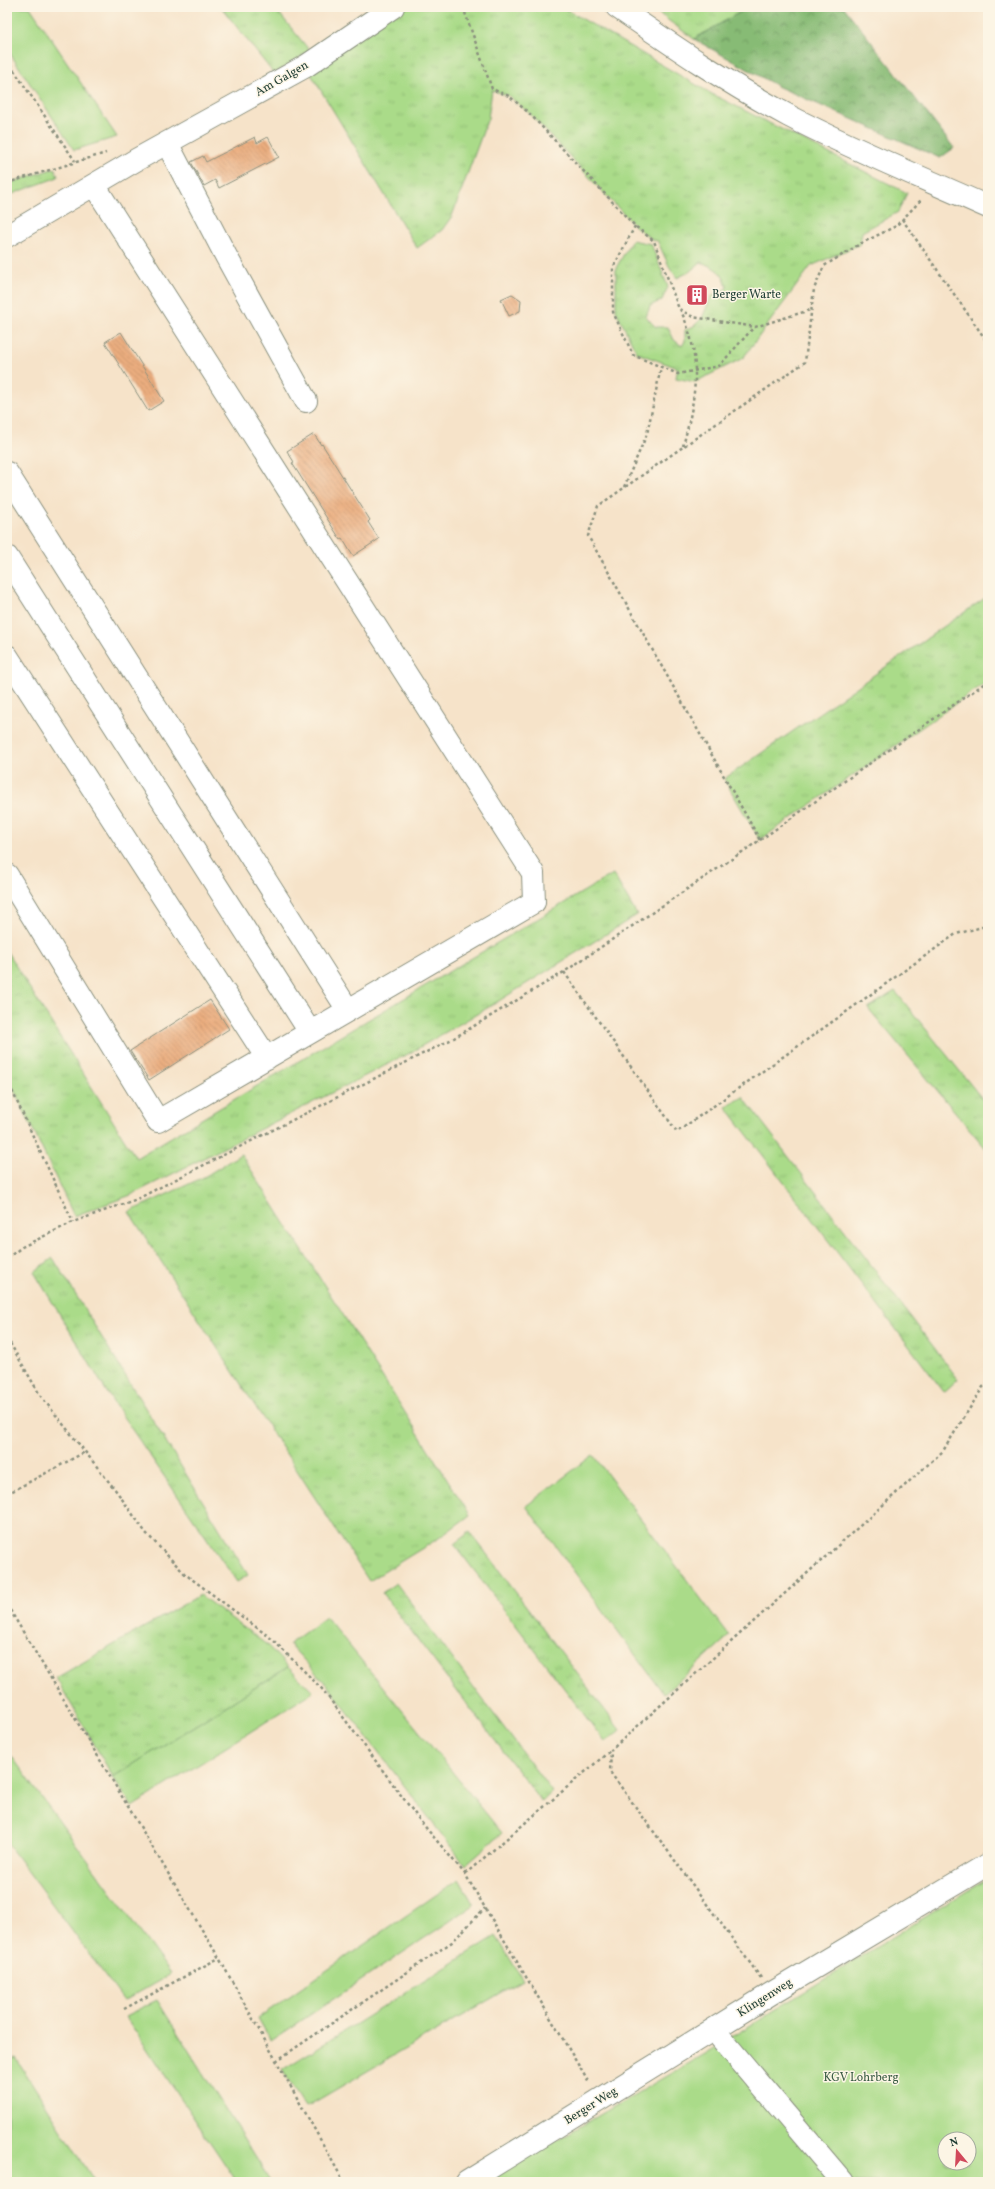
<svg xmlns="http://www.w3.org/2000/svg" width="995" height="2189" viewBox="0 0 995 2189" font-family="Vollkorn,serif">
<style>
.grass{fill:url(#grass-tufts);stroke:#648c5e}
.forest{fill:url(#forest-crowns);stroke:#537c54}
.garden{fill:#aadb89;stroke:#648c5e;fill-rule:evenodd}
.building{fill:url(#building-back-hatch)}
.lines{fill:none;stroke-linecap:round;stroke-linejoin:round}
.minor-casing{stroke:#8a907e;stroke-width:24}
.major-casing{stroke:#8a907e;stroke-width:24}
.path{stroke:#8a907e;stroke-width:2.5;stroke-dasharray:3 3;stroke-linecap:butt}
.minor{stroke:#fff;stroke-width:22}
.major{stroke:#fff;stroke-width:22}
.labels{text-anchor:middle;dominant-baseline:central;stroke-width:3;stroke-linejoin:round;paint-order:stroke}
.street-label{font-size:12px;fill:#1f3d34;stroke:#fcf5e5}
.poi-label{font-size:12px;fill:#1f3d34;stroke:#fcf5e5;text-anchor:start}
.park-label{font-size:12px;fill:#3b5d45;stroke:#fcf5e5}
</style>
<defs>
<pattern id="grass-tufts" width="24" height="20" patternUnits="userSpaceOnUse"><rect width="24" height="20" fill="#aadb89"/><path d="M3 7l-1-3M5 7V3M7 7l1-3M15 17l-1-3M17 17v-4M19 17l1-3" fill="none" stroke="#92bd77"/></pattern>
<pattern id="forest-crowns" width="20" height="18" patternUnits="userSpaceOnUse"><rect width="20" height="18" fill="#87bb75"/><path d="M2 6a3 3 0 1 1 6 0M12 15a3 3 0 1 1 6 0" fill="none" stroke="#6e9961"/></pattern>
<pattern id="building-back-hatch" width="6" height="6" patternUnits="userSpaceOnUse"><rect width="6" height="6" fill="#ebad7f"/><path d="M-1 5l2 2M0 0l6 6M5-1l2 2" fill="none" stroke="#be8e69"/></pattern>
</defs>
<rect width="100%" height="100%" fill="#fcf5e5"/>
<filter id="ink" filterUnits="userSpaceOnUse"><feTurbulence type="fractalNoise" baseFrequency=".025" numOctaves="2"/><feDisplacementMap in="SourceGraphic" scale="8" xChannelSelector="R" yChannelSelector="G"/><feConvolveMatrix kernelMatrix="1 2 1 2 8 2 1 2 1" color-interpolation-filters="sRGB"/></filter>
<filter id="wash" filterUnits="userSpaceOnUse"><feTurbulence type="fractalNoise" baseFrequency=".012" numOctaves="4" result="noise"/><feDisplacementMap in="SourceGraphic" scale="16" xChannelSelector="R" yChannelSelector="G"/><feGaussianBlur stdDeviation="0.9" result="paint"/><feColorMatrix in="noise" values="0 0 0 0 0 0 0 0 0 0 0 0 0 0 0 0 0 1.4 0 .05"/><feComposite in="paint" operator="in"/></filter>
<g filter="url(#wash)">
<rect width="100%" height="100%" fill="#f6e3c9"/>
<path class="grass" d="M221,7H274L310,51L274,74Z
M393,7H562L712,94L907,193L898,212L862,232L860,244L811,266L743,358L695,382L676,378L678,368L637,353L616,311V268L632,240L651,244L668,287L662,300L650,306L646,317L656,327H668L674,340L682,346L685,341V330L694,326L702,318L711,297L727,288C724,272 715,268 701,262L689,272L677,278L669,266L657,240L654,241L635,226L529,113L509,96L492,90L488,118L452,216L442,230L417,248L306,66Z
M650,7H749L694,39Z
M55,168L58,177L7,196V184Z
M988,596V681L760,840L724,779Z
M613,874L637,915L489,1007L408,1054L131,1195L74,1216L7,1075V952L136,1158Z
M895,991L988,1106V1151L868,1008Z
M743,1097L958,1379L944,1392L726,1107Z
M241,1154L470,1515L439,1538L369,1581L129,1212L204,1177Z
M53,1258L248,1575L237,1582L113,1402L34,1272Z
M470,1532L620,1730L605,1742L454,1544Z
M396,1583L552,1792L542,1802L382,1593Z
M200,1595L267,1645L288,1667L113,1777L56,1678Z"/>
<path class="forest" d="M749,7H844L954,148L940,158L779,87L694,39Z"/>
<path class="garden" d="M7,7H30L117,137L74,150L7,49Z
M593,1455L729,1636L664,1694L526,1506Z
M326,1617L502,1833L465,1865L328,1686L289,1644Z
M288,1667L313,1692L132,1807L113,1777Z
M7,1750L171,1974L124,2001L7,1843Z
M988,1878V2182H485L704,2054ZM945,2139H969V2163H945Z
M459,1879L474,1905L271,2041L258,2018Z
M496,1936L523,1980L306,2107L282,2070Z
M157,2000L271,2182H237L125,2016Z
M16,2058L95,2182H7V2061Z"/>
<g id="blocks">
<path class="building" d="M255,137L257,143L268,137L279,157L219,188L215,180L204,186L191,162L203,156L206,162Z
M512,294L521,300L520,311L509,316L501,299Z
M121,332L164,401L148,411L105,342Z
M314,434L321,445L322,444L370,520L368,522L379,539L353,556L342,538L340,539L292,463L294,462L287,451Z
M210,1000L229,1029L149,1080L130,1051Z"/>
</g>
</g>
<g filter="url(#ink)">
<use href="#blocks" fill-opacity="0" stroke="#8a907e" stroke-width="1"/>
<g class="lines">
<g class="minor-casing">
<path id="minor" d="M167,143L226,256L306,401
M7,236L136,160L306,66L393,7
M7,473L348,1010
M7,557L310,1032
M7,656L267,1058
M7,875L158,1121L534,902L533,873L94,185
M714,2030L843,2182
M467,2182L772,1993L988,1864"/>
</g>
<g class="major-casing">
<path id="major" d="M617,7C673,46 729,84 789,116C854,150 921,177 988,207"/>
</g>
<path class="path" d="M463,7L492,89L509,96L529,113L635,226L654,241L679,309L693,317L755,327L810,310
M7,60L75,161
M7,183L106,153
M902,219L988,343
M635,226L613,268V312L633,355L678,374L719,366L754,327
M680,309C703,356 696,398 683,446
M624,487L647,434L661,367
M760,840L988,681
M564,972L677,1132L956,934L986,926L988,928
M7,1080L73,1222
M7,1258L22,1247L73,1222L137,1199L454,1038L564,972L760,840L588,536L598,506L805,362L814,289L824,266L860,244L896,226L922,199
M7,1338L40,1395L117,1492L146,1533L185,1574L272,1639L323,1690L421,1822L465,1874L589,2083
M7,1494L85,1452
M7,1605L219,1958L344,2182
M465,1874L611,1750
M761,1978L610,1772L611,1750L943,1451L983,1387L988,1383
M124,2009L219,1958
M276,2061L452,1942L485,1908"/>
<use href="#minor" class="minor"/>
<use href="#major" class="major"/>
</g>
</g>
<defs>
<g id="building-square" transform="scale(1.15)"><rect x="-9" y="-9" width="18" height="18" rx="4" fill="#d1495b" stroke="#fcf5e5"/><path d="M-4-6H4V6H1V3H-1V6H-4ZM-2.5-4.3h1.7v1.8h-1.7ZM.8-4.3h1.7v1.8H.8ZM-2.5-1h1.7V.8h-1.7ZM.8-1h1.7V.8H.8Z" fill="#fff"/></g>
</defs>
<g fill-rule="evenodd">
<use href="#building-square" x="697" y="295"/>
</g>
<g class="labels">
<g class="street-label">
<text transform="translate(282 79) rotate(-30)">Am Galgen</text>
<text transform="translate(765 1998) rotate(-32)">Klingenweg</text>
<text transform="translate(591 2106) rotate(-32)">Berger Weg</text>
</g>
<g class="poi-label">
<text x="712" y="295">Berger Warte</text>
</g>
<g class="park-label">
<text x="861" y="2078">KGV Lohrberg</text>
</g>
</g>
<rect width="995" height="2189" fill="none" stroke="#fcf5e5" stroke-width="24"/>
<g transform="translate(957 2151) rotate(342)"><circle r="19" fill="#fcf5e5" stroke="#a4ab9e"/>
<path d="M0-3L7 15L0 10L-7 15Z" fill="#d1495b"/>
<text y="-6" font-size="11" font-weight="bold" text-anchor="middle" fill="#1f3d34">N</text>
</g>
</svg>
